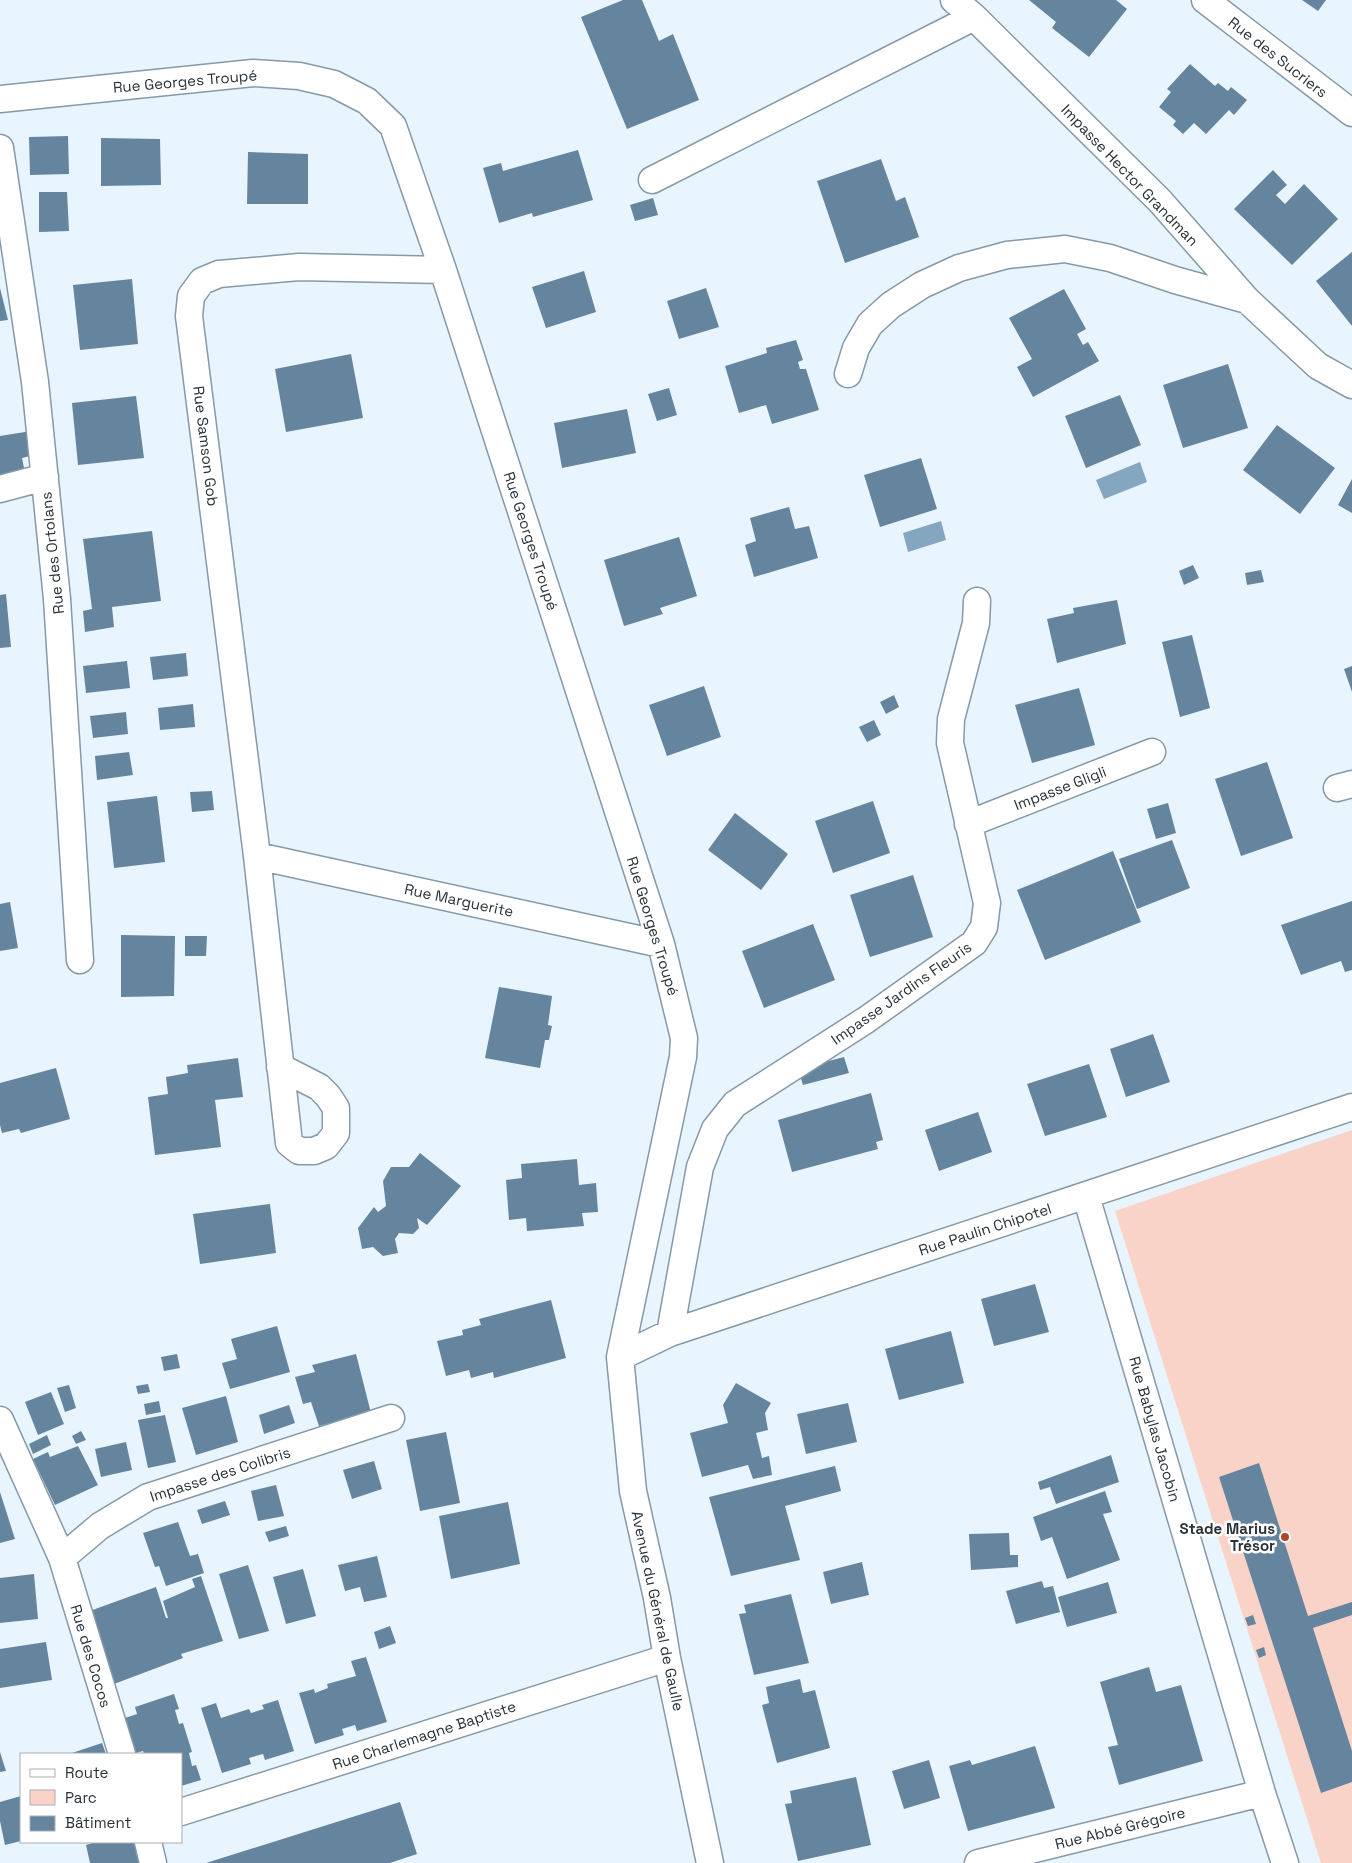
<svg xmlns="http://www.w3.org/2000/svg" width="1352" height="1863" viewBox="0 0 1352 1863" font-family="'Space Grotesk',sans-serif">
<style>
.green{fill:#f9d3c7}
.water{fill:#84a6bf}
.building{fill:#65859e}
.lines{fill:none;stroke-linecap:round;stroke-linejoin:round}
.street-casing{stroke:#8599a8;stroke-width:29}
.street{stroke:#fff;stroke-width:26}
.poi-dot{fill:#af4725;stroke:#fff;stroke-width:2}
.labels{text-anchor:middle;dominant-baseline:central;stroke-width:5;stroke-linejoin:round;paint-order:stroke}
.street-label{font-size:15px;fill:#293238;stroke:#fff}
.poi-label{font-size:15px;font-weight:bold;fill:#293238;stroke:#fff;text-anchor:end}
</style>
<rect width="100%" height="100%" fill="#e8f5ff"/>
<path class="green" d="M1352,1130V1863H1321L1115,1211Z"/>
<path class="water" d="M1140,462L1147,482L1104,499L1096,480Z
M941,521L946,540L908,552L903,533Z"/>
<path class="building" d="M623,0H642L659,41L673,34L699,100L627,129L581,17Z
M1029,0H1116L1127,9L1089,57L1052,28L1056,22Z
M1302,0H1326L1318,11Z
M1190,64L1215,86L1218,83L1228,91L1231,87L1247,100L1234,115L1229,110L1206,134L1194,123L1183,134L1173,125L1176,121L1159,107L1171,92L1167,89Z
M68,136L69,174L30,175L29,137Z
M101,138L160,139L161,185L101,186Z
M578,150L593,200L533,217L532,213L499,223L483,168L501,163L503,171Z
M248,152L308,154V204H247Z
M881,159L896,201L905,197L919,237L845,263L817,181Z
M1273,170L1287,185L1276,195L1285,204L1304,184L1338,219L1292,265L1234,209Z
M39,192H67L69,231L39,232Z
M653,198L658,215L635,221L630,205Z
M1352,252V326L1316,281Z
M584,271L596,312L546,328L532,287Z
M132,279L138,344L80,350L73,285Z
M0,288L8,320L0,321Z
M706,288L719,327L679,339L667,301Z
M1064,289L1086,329L1077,334L1083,345L1088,342L1099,361L1033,397L1017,367L1032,359L1009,318Z
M796,340L803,360L798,362L800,369H806L819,410L772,424L766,405L739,413L725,366L767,353L766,348Z
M351,354L363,418L286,432L275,369Z
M1228,364L1248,428L1183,448L1163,385Z
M669,388L677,415L657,421L648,394Z
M1120,395L1141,445L1086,468L1065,416Z
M136,396L144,458L78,465L72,403Z
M627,409L636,453L562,468L554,423Z
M1277,425L1335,468L1300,514L1243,470Z
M31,431L34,455L22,458L25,473L0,477V436Z
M921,458L937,509L880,527L864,475Z
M1352,479V513L1338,505Z
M789,507L795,529L809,526L818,558L754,577L745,545L756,541L750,518Z
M152,531L161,601L112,607L114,627L85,632L83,611L92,609L83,539Z
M679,537L697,596L660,608L663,614L624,626L604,560Z
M1193,565L1199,578L1184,585L1179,571Z
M1261,570L1264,582L1247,585L1245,573Z
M6,594L11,647L0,648V595Z
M1117,600L1126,644L1057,663L1047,619L1074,613L1073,608Z
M1192,635L1210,708L1180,717L1162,642Z
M186,653L188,676L153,680L150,657Z
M127,661L130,688L86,693L83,666Z
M1352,666V692L1344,669Z
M704,686L721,737L667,756L649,705Z
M1079,688L1095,745L1032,763L1015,705Z
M894,695L899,707L886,714L880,702Z
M193,704L195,727L160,730L158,708Z
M126,712L128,734L93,738L90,716Z
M874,720L881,735L867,742L859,727Z
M129,752L133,775L97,780L95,756Z
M1267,762L1293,838L1241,856L1215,779Z
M212,791L214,810L192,812L190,792Z
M157,796L165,862L114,868L107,802Z
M873,801L890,853L833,873L815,821Z
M1168,803L1176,833L1156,839L1147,809Z
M735,813L788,854L761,890L708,850Z
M1172,840L1190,888L1137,909L1119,859Z
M1113,851L1141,922L1045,960L1017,890Z
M913,875L933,937L870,957L850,895Z
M1352,901V970L1345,972L1341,961L1301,975L1281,925Z
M10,902L18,948L0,951V904Z
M813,924L835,980L764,1008L742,951Z
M121,935L175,936L174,996L121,997Z
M185,936H207L206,956H185Z
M499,987L552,996L548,1025L552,1026L549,1040H545L540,1068L485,1058Z
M1153,1034L1170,1082L1126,1097L1110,1049Z
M844,1057L849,1073L803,1085L798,1069Z
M238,1058L243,1097L215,1100L221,1147L155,1155L148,1097L168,1094L166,1077L188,1073L187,1065Z
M1089,1064L1107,1117L1045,1136L1027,1084Z
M56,1068L70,1119L21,1133L19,1129L2,1133L0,1125V1083Z
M871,1093L883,1140L876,1142L878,1149L792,1172L778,1120Z
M978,1112L992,1152L939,1171L925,1130Z
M420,1153L461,1186L427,1225L417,1218L419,1228L413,1234L399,1233L395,1239L398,1253L383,1256L373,1247L362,1249L358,1228L374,1207L378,1212L386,1206L383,1181L391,1167H409Z
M577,1159L579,1185L596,1183L598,1212L582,1213L584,1226L527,1231L526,1218L509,1220L506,1180L522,1178L521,1164Z
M270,1204L276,1253L200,1264L193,1214Z
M1035,1284L1049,1332L994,1346L981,1299Z
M551,1300L566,1358L494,1378L493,1372L471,1378L469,1370L446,1376L437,1341L463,1335L462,1330L481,1325L479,1319Z
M277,1326L290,1372L230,1389L222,1363L237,1359L231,1339Z
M951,1331L964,1383L899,1400L885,1349Z
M177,1354L180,1368L164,1371L161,1357Z
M356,1354L371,1413L319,1426L311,1402L303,1404L295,1377L315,1372L312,1365Z
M736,1383L771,1403L765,1413L768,1430L756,1433L762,1458L769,1456L772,1475L753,1479L748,1465L702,1477L690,1433L728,1423L723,1405Z
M148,1384L150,1392L138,1394L136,1386Z
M69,1385L76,1408L65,1412L57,1388Z
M51,1392L64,1424L38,1435L25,1402Z
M226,1396L238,1442L196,1455L182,1408Z
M159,1401L161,1412L146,1415L144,1404Z
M848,1403L857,1442L806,1454L797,1414Z
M289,1405L295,1423L264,1434L259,1415Z
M165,1415L176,1462L148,1468L138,1420Z
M81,1431L86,1440L76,1444L72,1436Z
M446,1432L460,1503L420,1511L406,1440Z
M47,1435L51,1445L33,1454L29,1444Z
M126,1442L132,1470L101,1477L95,1449Z
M78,1446L98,1485L55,1505L33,1459L48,1452L50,1457Z
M1111,1455L1119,1482L1056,1504L1050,1487L1040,1490L1038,1482Z
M374,1461L382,1489L352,1499L343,1470Z
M1259,1463L1308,1616L1352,1602V1615L1313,1628L1352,1751V1782L1321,1793L1219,1477Z
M835,1466L841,1491L785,1506L800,1560L731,1576L709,1497Z
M276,1485L284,1516L258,1521L251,1491Z
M1105,1491L1112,1512L1103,1514L1120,1560L1067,1579L1052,1537L1041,1541L1033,1517Z
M0,1492L15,1539L0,1543Z
M225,1501L230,1515L202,1524L197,1510Z
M508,1502L520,1564L451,1579L439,1516Z
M178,1522L190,1556L198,1554L204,1573L166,1586L159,1566L155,1567L143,1533Z
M286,1526L289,1536L269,1542L265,1532Z
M1009,1533L1010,1555H1018V1567L971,1570L969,1534Z
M377,1556L387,1597L364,1602L360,1587L345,1591L338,1565Z
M862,1562L869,1595L831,1604L823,1572Z
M248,1565L269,1631L239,1639L219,1574Z
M303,1569L316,1616L286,1624L273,1577Z
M34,1574L38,1619L0,1623V1578Z
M201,1576L223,1641L181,1654L183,1658L114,1684L87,1612L156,1587L166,1618H168L163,1601L195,1587L192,1579Z
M1042,1581L1044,1588L1053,1586L1060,1612L1016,1624L1006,1591Z
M1108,1582L1117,1613L1067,1627L1058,1597Z
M791,1594L809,1663L754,1675L739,1614L746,1613L744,1605Z
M1253,1615L1256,1624L1248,1626L1245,1618Z
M390,1626L396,1643L379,1649L374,1632Z
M46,1642L52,1680L0,1688V1649Z
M1264,1647L1266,1655L1259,1658L1256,1650Z
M366,1657L387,1722L357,1731L355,1725L342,1729L344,1735L315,1744L299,1693L314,1689L315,1693L328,1688L327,1684L356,1676L351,1661Z
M1149,1667L1156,1692L1181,1685L1203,1761L1119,1785L1108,1747L1118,1745L1100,1682Z
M800,1679L803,1693L815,1690L830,1748L777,1763L762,1705L769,1703L766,1687Z
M174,1694L179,1709L175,1710L179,1724L183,1723L192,1752L189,1753L192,1766L196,1765L201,1780L181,1786V1754H144L143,1751L136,1753L125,1718L137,1714L135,1707Z
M278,1700L294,1751L265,1760L263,1754L249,1758L251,1764L222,1773L201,1708L216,1703L221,1718L249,1709L251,1713L264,1709L262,1705Z
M102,1743L106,1754H69Z
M1035,1746L1055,1808L968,1831L949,1766L970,1760L972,1765Z
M0,1752L6,1771L0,1772Z
M929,1760L940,1798L904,1809L892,1771Z
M856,1777L871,1845L798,1861L785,1804L792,1803L790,1791Z
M21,1796V1841L5,1845L0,1821V1802Z
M400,1802L417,1854L390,1863H206Z
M96,1842H135L139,1863H90L86,1845Z"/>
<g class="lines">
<g class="street-casing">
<path id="street" d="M954,0L974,17L1160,201L1247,300L1318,366L1352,385
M1205,0L1352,113
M0,99L253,73L299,76L334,84L367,101L393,126L443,270L661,944L684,1038L683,1057L620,1357L633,1491L657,1598L667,1658L710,1863
M0,148L35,382L57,599L80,960
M652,180L974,17
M848,374L856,348L870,324L891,305L922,285L959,268L1007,255L1065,249L1110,258L1175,280L1247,300
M0,489L45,477
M1337,788L1352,784
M968,824L1152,752
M257,856L661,944
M280,1067L319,1087L328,1096L336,1108V1133L326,1146L314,1151H299L289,1143L257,856L189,316L191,296L202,281L219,274L299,267L443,270
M1086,1196L1262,1793L1285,1863
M670,1333L700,1167L715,1129L735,1104L866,1020L974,943L984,927L987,903L950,743L951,719L976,623L977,601
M620,1357L670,1333L1352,1107
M0,1420L62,1558L122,1754
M62,1558L100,1526L148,1497L391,1418
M181,1812L667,1658
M148,1842L153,1863
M978,1863L1262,1793"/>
</g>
<use href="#street" class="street"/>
</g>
<circle class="poi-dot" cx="1285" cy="1537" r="5"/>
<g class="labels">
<g class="street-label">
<text transform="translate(1278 57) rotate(38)">Rue des Sucriers</text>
<text transform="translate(185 81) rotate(-5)">Rue Georges Troupé</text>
<text transform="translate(1130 175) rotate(46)">Impasse Hector Grandman</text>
<text transform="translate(206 446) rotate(83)">Rue Samson Gob</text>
<text transform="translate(531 541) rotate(72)">Rue Georges Troupé</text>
<text transform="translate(52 553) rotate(-96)">Rue des Ortolans</text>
<text transform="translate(1060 788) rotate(-21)">Impasse Gligli</text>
<text transform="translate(459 900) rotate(12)">Rue Marguerite</text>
<text transform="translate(653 926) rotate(73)">Rue Georges Troupé</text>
<text transform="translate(901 993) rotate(-35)">Impasse Jardins Fleuris</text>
<text transform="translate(985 1229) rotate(-18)">Rue Paulin Chipotel</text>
<text transform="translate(1155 1429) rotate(74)">Rue Babylas Jacobin</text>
<text transform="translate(220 1474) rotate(-18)">Impasse des Colibris</text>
<text transform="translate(658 1611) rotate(78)">Avenue du Général de Gaulle</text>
<text transform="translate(91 1656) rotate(73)">Rue des Cocos</text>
<text transform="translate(424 1735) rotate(-18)">Rue Charlemagne Baptiste</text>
<text transform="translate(1120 1828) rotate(-14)">Rue Abbé Grégoire</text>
</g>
<g class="poi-label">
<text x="1275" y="1528">Stade Marius<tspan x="1275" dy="17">Trésor</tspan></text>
</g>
</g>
<rect x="20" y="1753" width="162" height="90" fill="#ffffff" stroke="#a9adaf"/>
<rect x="30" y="1769" width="25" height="8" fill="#ffffff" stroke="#a9adaf"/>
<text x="65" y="1778" font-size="15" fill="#293238">Route</text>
<rect x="30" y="1790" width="25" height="15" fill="#f9d3c7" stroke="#a9adaf"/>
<text x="65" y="1803" font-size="15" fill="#293238">Parc</text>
<rect x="30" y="1816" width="25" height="15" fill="#65859e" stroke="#a9adaf"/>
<text x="65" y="1828" font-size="15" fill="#293238">Bâtiment</text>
</svg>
